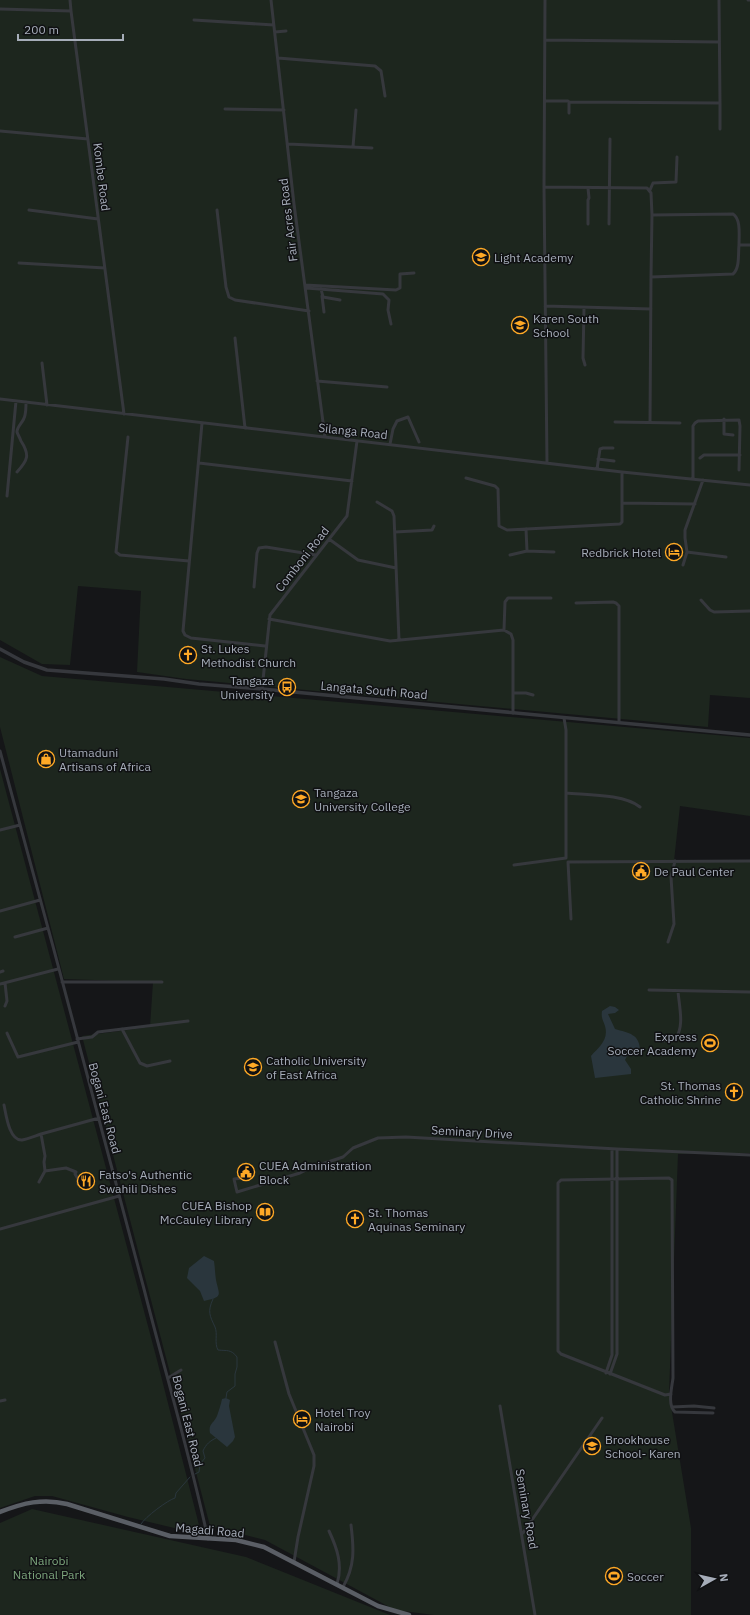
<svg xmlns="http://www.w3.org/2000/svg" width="750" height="1615" viewBox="0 0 750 1615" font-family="'IBM Plex Sans',sans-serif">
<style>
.green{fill:#1d261e}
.water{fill:#2a363d}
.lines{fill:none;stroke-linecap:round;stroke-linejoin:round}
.stream{stroke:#2a363d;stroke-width:1}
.minor{stroke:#36383d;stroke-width:3}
.tertiary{stroke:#36383d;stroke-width:3.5}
.trunk{stroke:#5a5e65;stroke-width:4.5}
.labels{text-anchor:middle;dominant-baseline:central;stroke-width:3;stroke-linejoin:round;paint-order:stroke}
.street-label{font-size:12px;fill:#a6adb9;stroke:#101113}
.poi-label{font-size:12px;fill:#a6adb9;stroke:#101113;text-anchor:start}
.park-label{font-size:12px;fill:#7ca57c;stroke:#101113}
</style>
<rect width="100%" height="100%" fill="#151618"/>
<path class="green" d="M0,0H750V698L710,695L708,727L186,679L137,672L141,591L78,586L70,665L42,664L0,640Z
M0,657L42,676L750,738V816L680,806L674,861H750V1153L678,1154L669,1394L691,1528V1615H434L395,1610L265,1540L210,1526L82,1036L150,1027L153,982L64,979L0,727Z
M0,769L157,1360L200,1529L187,1531L128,1517L52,1496H35L0,1508Z
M32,1509L246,1557L390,1615H0V1523Z"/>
<path class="water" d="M610,1006L615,1007L619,1010L615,1013L608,1014L615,1029C629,1033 640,1034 640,1051L627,1056L625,1060L631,1069V1074L595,1078L591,1056C599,1047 609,1040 605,1026C603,1020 601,1018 602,1011Z
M204,1256L214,1261C215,1267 215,1274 216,1280C219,1295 224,1297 204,1301L200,1291L187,1278L189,1268Z
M226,1398L230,1400L229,1406L235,1437L233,1441L227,1447L210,1433C208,1424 214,1423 217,1416C219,1410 221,1404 222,1399Z"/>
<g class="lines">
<path class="stream" d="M213,1299C207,1312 210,1316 215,1327C218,1334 214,1343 218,1350C227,1351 231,1349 237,1357V1367L235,1374V1386L227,1392L226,1398
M195,1474L199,1472L200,1464L205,1458L203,1451C206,1444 210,1441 216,1438
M141,1524C145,1517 168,1500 175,1498L176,1493L190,1477"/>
<path class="minor" d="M70,0L71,11
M271,0L294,204L325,437
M545,0L544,187L547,463
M748,0H750
M0,9L71,11L124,414
M194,20L274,25
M275,32L286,31
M545,40L719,42
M278,58L375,66L381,71L385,96
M545,101H568L569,102V113
M569,102L720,103L719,0
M720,103V129
M225,109L284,110
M0,131L88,139
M288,144L372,148
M353,147L356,110
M544,187L647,188L651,193L652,215L733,214C741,219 739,235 739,245H750
M650,190L653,183L676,182L677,157
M29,210L98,219
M217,210L226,287L229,297L235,300L309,311
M588,224V200L589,198L588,188
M609,224L610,139
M19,263L105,268
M651,277L652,215
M305,285L396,290L400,288V274L414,273
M306,288L383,294L389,300L388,310L391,324
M321,289L323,297L340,300
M322,296L324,312
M545,306L651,309
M584,308L583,358L585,365
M235,338L245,428
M42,363L47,405
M317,381L387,387
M0,399L622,472L750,485
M724,419V434L733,435
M615,422L680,423
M650,422L651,277L733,274C740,268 738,254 739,245
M202,423L183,631L185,635L191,638L265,646
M128,437L116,552L120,555L189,561
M390,444L393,429L397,421L408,417L419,442
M700,458L704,455H740
M598,459L614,461
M199,463L352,481
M597,469L600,449L603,448H613
M17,472C28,460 30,455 21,441C20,438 18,435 17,432C17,426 24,422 25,415C26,411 26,406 26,402
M466,478L495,486L498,489L499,526L507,530L620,524L622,522V472
M693,479V426L695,423L698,421L739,420L740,426L739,470
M7,496L16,401
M377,502L392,511L394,516L399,640
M622,503L695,504
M526,529L527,551
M395,532L432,530L434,526
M329,539L358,560L396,568
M687,552L726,557
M510,555L527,551L554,552
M683,565L687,552L685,538V530L703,480
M254,587L257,553L259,548L266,547L316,555
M701,600L710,610L714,612L750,611
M576,603L613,602L616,603L619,606V722
M269,619L390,641L504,630L511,634L513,640V713
M504,630L505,602L508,598H551
M262,689L270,615L347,516L357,441
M513,693H526L533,695
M0,751C49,930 97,1110 144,1289C165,1372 190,1455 208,1539
M566,793C587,795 624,794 640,807
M0,830L20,825
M514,865L566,858V730L564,718
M0,911L40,900
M571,919L568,862L750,861
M15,937L48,928
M668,942L674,924L671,877L675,861
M0,972L3,971
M62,982H162
M5,983L7,1001L5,1006
M0,984L58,969
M649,990L750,992
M122,1029L140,1063L147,1066L170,1061
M7,1033L18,1057L78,1042
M77,1039L92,1037L98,1032L188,1021
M663,1041L675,1039C685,1027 679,1006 678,991
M4,1105C6,1114 9,1141 22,1140C28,1139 35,1136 41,1134
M252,1173L243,1178L234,1179L237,1192L300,1173L310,1168L343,1157L353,1148L378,1138L406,1137L617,1149L750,1155
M39,1182L45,1171
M85,1187L78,1184V1179L75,1174L76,1172L66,1168L45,1171L44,1162L45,1156L41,1134L99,1118
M0,1229L119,1196
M275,1342L289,1394L314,1455V1466L298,1537L294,1562
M606,1373L612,1355V1149
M610,1374L617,1354V1149
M168,1378L181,1370
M671,1394L665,1395L561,1354L558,1351V1183L561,1180L669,1178L672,1180L673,1378C672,1387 667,1405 675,1412L713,1413
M0,1401L5,1400
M500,1406L535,1615
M672,1407L694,1406L714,1408
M329,1531C337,1548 343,1565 337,1584
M523,1533L602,1418
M343,1587C355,1566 354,1549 351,1525"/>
<path class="tertiary" d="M0,649L24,662L47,670L164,679L199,684L262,689L750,735"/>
<path class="trunk" d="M0,1512C23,1503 43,1498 67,1504L170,1536L236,1540L264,1547L378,1606L409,1615"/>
</g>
<defs>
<g id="school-ring" transform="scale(0.9)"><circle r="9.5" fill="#101113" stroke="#ffa926" stroke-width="1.5"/><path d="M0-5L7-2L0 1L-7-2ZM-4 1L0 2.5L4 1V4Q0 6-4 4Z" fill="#ffa926"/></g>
<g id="hotel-ring" transform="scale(0.9)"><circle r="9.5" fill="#101113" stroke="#ffa926" stroke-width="1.5"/><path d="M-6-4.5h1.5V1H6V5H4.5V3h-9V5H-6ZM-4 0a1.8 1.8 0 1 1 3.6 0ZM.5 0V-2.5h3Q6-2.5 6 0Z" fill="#ffa926"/></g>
<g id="church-ring" transform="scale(0.9)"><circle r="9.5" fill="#101113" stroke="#ffa926" stroke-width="1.5"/><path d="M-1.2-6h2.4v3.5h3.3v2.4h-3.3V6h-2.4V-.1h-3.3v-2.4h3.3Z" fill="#ffa926"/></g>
<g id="bus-ring" transform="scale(0.9)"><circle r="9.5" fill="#101113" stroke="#ffa926" stroke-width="1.5"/><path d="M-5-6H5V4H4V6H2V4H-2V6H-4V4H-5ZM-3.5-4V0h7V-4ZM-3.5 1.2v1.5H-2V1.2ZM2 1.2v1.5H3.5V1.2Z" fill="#ffa926"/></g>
<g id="shop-ring" transform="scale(0.9)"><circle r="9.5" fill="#101113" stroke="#ffa926" stroke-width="1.5"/><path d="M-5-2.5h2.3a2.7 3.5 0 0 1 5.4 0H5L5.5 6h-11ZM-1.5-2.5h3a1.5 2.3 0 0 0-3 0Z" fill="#ffa926"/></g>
<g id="civic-ring" transform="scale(0.9)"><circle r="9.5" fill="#101113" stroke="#ffa926" stroke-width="1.5"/><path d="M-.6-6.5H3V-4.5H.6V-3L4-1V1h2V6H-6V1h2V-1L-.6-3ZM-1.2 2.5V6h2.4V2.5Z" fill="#ffa926"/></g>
<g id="stadium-ring" transform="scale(0.9)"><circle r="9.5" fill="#101113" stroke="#ffa926" stroke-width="1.5"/><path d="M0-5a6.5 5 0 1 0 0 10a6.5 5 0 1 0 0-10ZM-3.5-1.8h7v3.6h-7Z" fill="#ffa926"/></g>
<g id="university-ring" transform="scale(0.9)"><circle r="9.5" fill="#101113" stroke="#ffa926" stroke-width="1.5"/><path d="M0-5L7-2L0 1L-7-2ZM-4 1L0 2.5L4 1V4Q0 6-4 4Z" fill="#ffa926"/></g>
<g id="restaurant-ring" transform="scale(0.9)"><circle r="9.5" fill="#101113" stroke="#ffa926" stroke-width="1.5"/><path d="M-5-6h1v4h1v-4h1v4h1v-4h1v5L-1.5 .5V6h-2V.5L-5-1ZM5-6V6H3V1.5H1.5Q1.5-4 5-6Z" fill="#ffa926"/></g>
<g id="library-ring" transform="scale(0.9)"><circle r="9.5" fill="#101113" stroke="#ffa926" stroke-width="1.5"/><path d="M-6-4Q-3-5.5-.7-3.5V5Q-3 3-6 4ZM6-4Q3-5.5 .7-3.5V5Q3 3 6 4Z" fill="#ffa926"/></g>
</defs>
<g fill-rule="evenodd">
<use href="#school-ring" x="481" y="257"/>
<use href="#school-ring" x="520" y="325"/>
<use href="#hotel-ring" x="674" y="552"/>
<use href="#church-ring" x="188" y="655"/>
<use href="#bus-ring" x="287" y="687"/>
<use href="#shop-ring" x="46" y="759"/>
<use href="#school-ring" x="301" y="799"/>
<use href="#civic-ring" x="641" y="871"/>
<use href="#stadium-ring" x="710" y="1043"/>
<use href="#university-ring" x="253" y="1067"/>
<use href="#church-ring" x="734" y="1092"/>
<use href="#civic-ring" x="246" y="1172"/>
<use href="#restaurant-ring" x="86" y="1181"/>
<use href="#library-ring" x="265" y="1212"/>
<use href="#church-ring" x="355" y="1219"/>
<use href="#hotel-ring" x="302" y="1419"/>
<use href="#school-ring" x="592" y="1446"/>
<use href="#stadium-ring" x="614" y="1576"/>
</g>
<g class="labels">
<g class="street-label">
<text transform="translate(102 177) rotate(83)">Kombe Road</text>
<text transform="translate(288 220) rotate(-97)">Fair Acres Road</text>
<text transform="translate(353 431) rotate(6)">Silanga Road</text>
<text transform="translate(302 559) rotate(-52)">Comboni Road</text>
<text transform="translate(374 690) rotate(5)">Langata South Road</text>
<text transform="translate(105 1108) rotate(75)">Bogani East Road</text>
<text transform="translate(472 1132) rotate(3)">Seminary Drive</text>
<text transform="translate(188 1421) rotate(76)">Bogani East Road</text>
<text transform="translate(527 1509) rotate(80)">Seminary Road</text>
<text transform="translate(210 1530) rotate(5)">Magadi Road</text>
</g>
<g class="poi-label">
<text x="494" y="257">Light Academy</text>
<text x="533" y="318">Karen South<tspan x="533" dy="14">School</tspan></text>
<text x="661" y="552" text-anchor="end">Redbrick Hotel</text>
<text x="201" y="648">St. Lukes<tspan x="201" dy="14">Methodist Church</tspan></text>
<text x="274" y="680" text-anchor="end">Tangaza<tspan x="274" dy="14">University</tspan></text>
<text x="59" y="752">Utamaduni<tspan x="59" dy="14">Artisans of Africa</tspan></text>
<text x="314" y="792">Tangaza<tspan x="314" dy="14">University College</tspan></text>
<text x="654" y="871">De Paul Center</text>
<text x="697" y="1036" text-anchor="end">Express<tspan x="697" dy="14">Soccer Academy</tspan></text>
<text x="266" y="1060">Catholic University<tspan x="266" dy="14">of East Africa</tspan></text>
<text x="721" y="1085" text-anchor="end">St. Thomas<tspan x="721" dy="14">Catholic Shrine</tspan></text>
<text x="259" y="1165">CUEA Administration<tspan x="259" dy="14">Block</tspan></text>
<text x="99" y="1174">Fatso's Authentic<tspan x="99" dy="14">Swahili Dishes</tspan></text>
<text x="252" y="1205" text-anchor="end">CUEA Bishop<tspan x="252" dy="14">McCauley Library</tspan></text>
<text x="368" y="1212">St. Thomas<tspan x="368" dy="14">Aquinas Seminary</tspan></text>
<text x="315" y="1412">Hotel Troy<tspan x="315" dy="14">Nairobi</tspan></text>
<text x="605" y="1439">Brookhouse<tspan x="605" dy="14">School- Karen</tspan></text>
<text x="627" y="1576">Soccer</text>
</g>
<g class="park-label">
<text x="49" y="1560">Nairobi<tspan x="49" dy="14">National Park</tspan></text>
</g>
</g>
<g transform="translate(714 1579) rotate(82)" stroke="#101113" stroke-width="3" paint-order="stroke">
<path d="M0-3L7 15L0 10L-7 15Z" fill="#a6adb9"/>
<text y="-6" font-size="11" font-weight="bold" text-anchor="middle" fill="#a6adb9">N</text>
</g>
<path d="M18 34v6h105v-6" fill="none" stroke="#a6adb9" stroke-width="2"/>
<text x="24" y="34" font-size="12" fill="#a6adb9" stroke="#101113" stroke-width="3" paint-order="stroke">200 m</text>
</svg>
